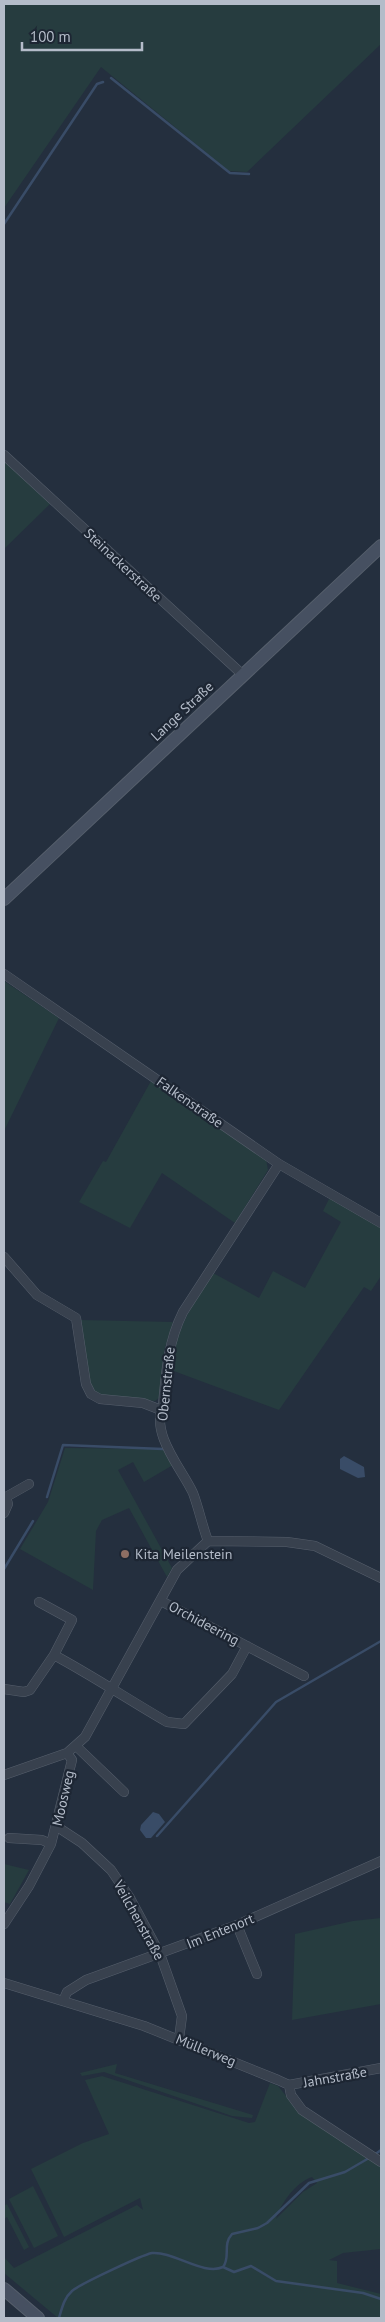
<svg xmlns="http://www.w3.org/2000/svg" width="385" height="2322" viewBox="0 0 385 2322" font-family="'PT Sans',sans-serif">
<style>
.green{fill:#263c3f;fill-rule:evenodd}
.water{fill:#394c67}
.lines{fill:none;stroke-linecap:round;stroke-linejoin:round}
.stream{stroke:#394c67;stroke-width:2.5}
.street-casing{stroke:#565f6c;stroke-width:10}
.secondary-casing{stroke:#565f6c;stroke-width:14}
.street{stroke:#38414e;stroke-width:9}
.secondary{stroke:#465061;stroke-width:12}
.education-dot{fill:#8d6e63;stroke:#1d2633;stroke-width:2}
.labels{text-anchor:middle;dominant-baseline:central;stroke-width:4.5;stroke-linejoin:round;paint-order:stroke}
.street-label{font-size:14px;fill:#b4bcc9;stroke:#1d2633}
.poi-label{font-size:14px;fill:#b4bcc9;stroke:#1d2633;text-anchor:start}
</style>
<rect width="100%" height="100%" fill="#242f3e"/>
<path class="green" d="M4,4H381V44L247,172L229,171L101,67L4,208Z
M4,459L50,504L4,549Z
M4,981L59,1018L4,1131Z
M151,1081L266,1159L268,1170L235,1223L162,1173L130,1228L79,1202L103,1161L106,1162Z
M330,1197L381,1227V1276L371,1291L364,1287L279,1410L171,1370C174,1332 192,1305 213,1273L259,1298L273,1271L305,1288L341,1222L323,1211Z
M81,1320L173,1322L164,1351L160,1397L155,1401L99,1396L93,1392L89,1383Z
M65,1448L164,1449L173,1465L144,1482L133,1462L118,1470L172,1568L167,1577L129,1508L102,1520L96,1531L93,1590L20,1549L48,1502Z
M4,1864L29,1870L10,1904L4,1902Z
M381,1918V2004L292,2020L295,1934L353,1921Z
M117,2064L115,2073L253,2115L252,2118L232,2116L104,2072L82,2076L80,2073Z
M102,2076L249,2123L255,2122L270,2083L278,2086L299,2112L381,2165V2249L343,2253L329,2260L337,2261V2283L381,2294V2318H58L4,2273V2257L14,2268L137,2205L143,2210L140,2198L64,2237L31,2169L83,2143L109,2134L85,2080ZM312,2177L317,2183L303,2192L276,2219C281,2203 295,2183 312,2177Z
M33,2186L58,2236L34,2248L9,2199Z
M7,2204L29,2247L24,2250L7,2217L4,2219V2206Z"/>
<path class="water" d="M344,1456L364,1467L365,1477L358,1478L340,1469V1459Z
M153,1812L159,1814L165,1822L151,1838H146L140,1830L141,1825Z"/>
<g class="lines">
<path class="stream" d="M111,78L230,173L249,174
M4,224L97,84L103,82
M47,1497L63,1445L163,1449
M4,1569L33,1521
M157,1836L276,1702L381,1641
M374,2155L381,2150
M223,2267L234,2272L251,2266L276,2281L363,2293L381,2299
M59,2318C62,2308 64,2298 72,2291C80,2284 142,2255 152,2253C173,2251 204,2276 223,2267C231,2257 222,2245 232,2234L258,2228L267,2223L309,2183L345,2172L369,2158"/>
<g class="street-casing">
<path id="street" d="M4,455L243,675
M4,974L279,1164L381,1223
M4,1257L37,1295L76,1318L86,1384L91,1394L100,1399L143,1403L161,1410
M4,1513L8,1504L6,1497L29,1484
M208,1541C202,1525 199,1509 193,1493C182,1469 150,1434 163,1405C166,1372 168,1342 183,1312L279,1164
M208,1541L287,1542L315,1546L381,1578
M161,1601L304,1676
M39,1602L72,1620L54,1655C93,1676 129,1700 167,1722L184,1724L232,1674L247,1646
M4,1689L24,1692L30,1690L54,1655
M77,1747L124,1792
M4,1775L67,1753L85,1737L177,1570L208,1541
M56,1826L82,1843L111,1870L130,1898L160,1954L182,2016L179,2039
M9,1838L42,1840L51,1844
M4,1924L29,1886L51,1844L72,1760L67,1753
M237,1925L257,1974
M4,1983L144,2026L278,2080L289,2085L291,2095L302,2110L381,2162
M63,2001L67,1992L86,1980L237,1925L381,1861
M289,2085L381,2068"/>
</g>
<g class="secondary-casing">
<path id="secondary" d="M4,899L381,546
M4,2289L38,2318"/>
</g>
<use href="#street" class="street"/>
<use href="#secondary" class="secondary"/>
</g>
<circle class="education-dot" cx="125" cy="1554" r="5"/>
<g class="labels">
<g class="street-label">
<text transform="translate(123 565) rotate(43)">Steinackerstraße</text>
<text transform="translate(182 711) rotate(-43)">Lange Straße</text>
<text transform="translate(190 1102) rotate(35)">Falkenstraße</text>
<text transform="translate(166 1384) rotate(-84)">Obernstraße</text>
<text transform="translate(204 1623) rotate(28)">Orchideering</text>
<text transform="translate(63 1798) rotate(-77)">Moosweg</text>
<text transform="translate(139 1920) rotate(61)">Veilchenstraße</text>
<text transform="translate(220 1931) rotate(-22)">Im Entenort</text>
<text transform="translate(206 2050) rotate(22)">Müllerweg</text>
<text transform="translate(335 2077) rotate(-10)">Jahnstraße</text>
</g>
<g class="poi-label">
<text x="135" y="1554">Kita Meilenstein</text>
</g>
</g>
<rect width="385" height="2322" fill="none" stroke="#b4bcc9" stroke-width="10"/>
<path d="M22 42v8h120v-8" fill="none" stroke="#b4bcc9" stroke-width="2.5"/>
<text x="30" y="42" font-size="15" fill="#b4bcc9" stroke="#1d2633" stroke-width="4" paint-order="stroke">100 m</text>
</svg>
